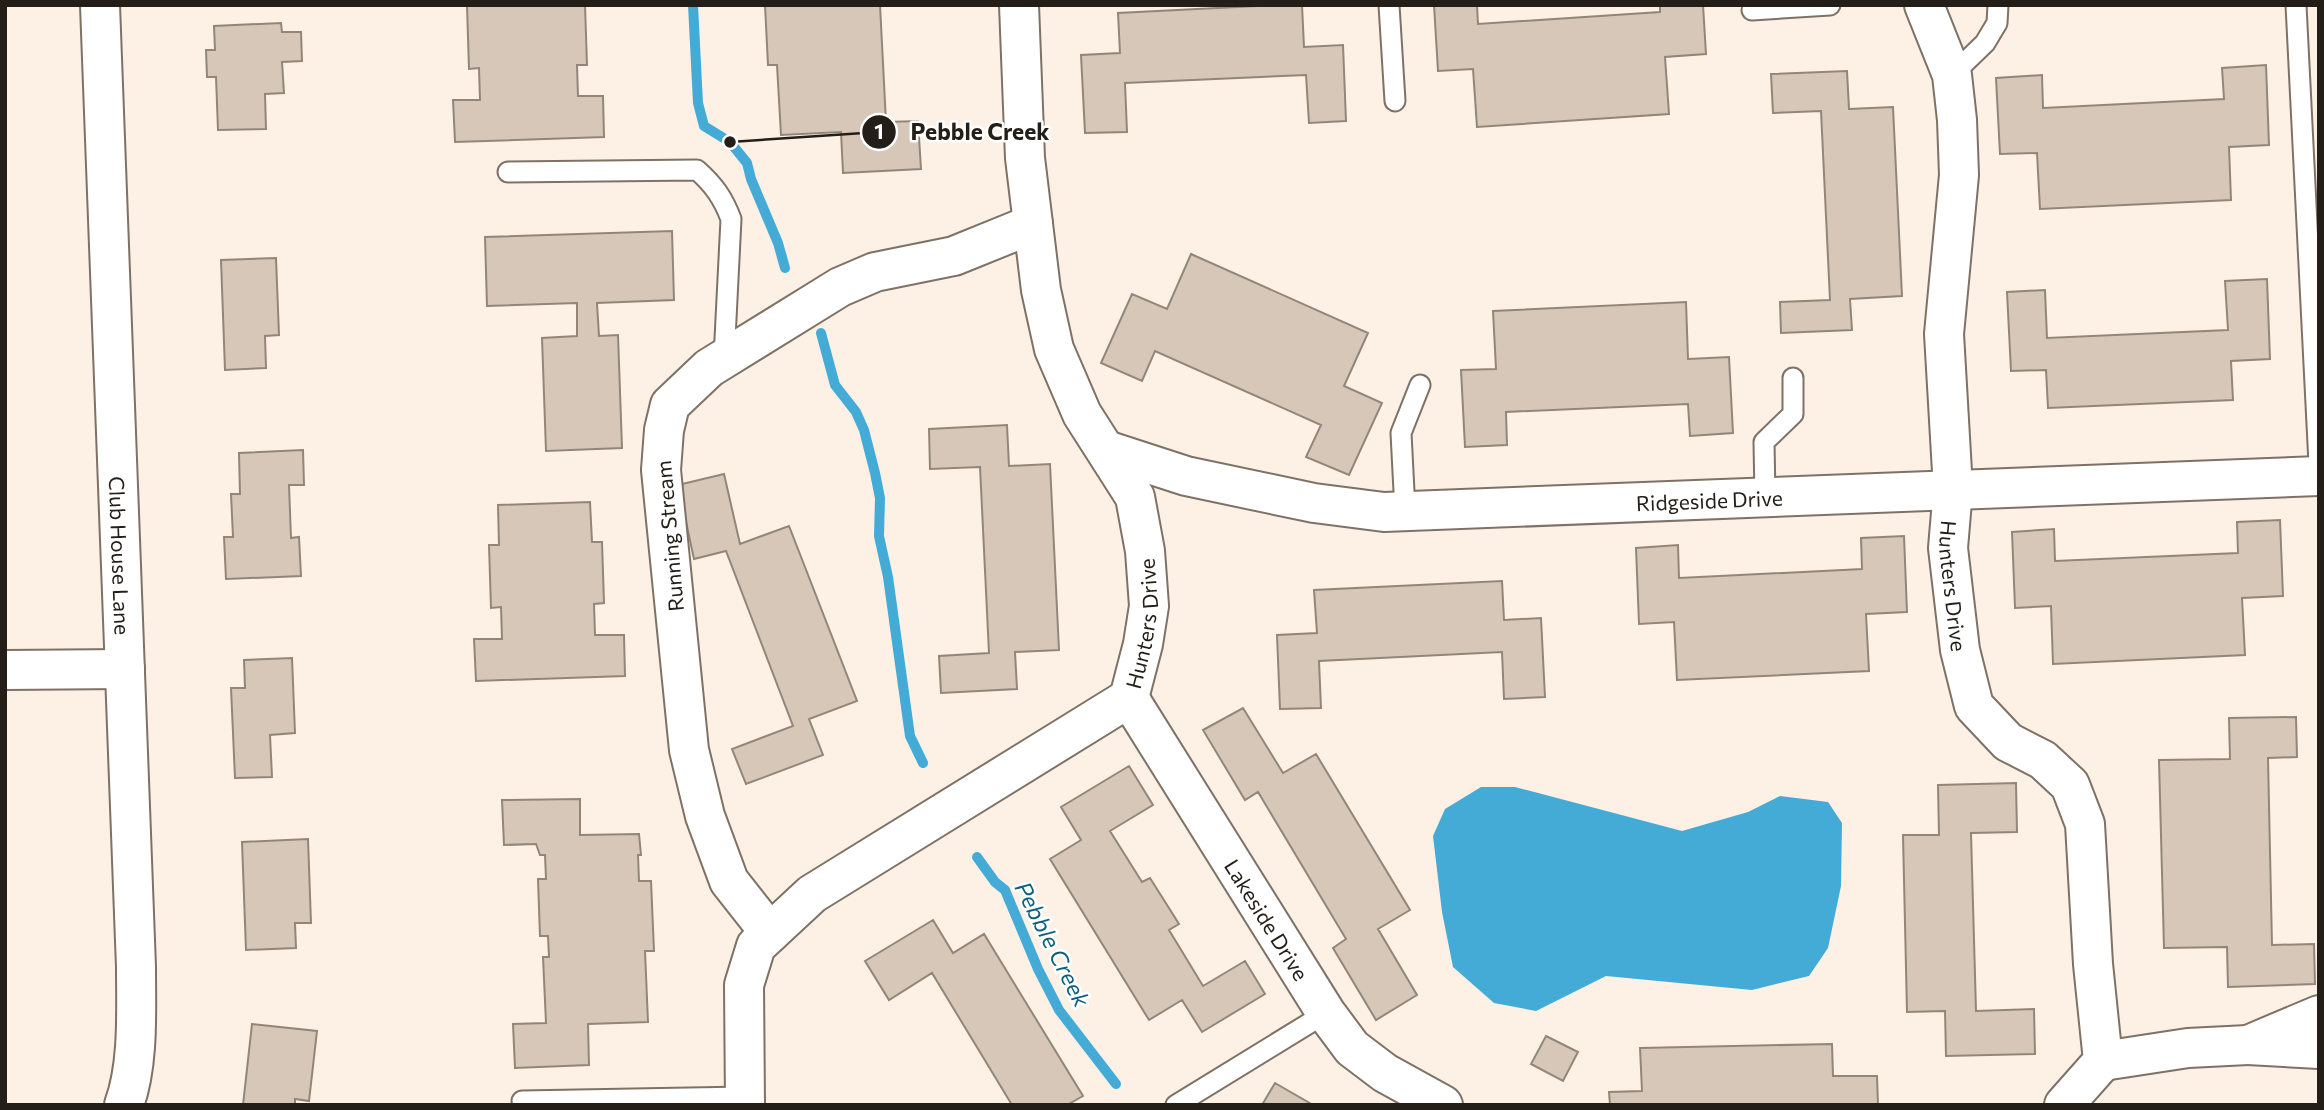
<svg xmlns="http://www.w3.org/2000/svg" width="2324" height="1110" viewBox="0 0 2324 1110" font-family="Commissioner,sans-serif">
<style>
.water{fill:#44abd7}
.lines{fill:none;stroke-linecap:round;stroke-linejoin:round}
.stream{stroke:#44abd7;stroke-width:10}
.building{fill:#d6c7b9;stroke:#938679;stroke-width:2}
.service-casing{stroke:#7e7165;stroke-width:23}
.minor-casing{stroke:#7e7165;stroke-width:42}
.service{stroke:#fff;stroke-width:19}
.minor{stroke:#fff;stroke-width:38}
.labels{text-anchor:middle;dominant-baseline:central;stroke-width:5;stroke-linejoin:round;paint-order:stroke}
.street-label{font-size:21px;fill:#231e18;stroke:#fff}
.water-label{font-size:23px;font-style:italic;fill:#0c5f7d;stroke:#fff}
.leader{fill:none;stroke:#231e18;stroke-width:2.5}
.callout-dot{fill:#231e18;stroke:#fff;stroke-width:2.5}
.mark-label{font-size:21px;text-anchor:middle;font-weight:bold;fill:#fff}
.callout-label{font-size:23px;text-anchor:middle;font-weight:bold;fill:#231e18;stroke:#fff;stroke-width:5;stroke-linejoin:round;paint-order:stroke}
</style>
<rect width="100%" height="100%" fill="#fdf1e5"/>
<path class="water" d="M1481,787H1515L1682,831L1748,812L1780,796L1828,802L1842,823L1841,886L1828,948L1809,976L1752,990L1606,976L1536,1011L1494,1003L1453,967L1442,912L1433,836L1445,809Z"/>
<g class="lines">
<path class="stream" d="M693,5L698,103L704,126L730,142L747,163L751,179L778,243L785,268
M821,333L835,385L856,412L864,430L875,473L880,498L879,536L888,577L910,736L923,763
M977,857L995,882L1005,890L1038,969L1059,1010L1116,1084"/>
</g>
<path class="building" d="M477,5H585L587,65H577L578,96H603L604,137L455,142L453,100H480L479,68L469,69L467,6Z
M765,5H880L886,122L918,121L921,169L843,173L841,132L781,135L777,65H768Z
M1277,5H1302L1304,47L1343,45L1346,121L1309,123L1306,75L1125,83L1127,132L1085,133L1081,55L1120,53L1118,13Z
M1434,5H1477L1478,24L1660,12V5H1703L1706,54L1665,57L1669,114L1477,127L1473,69L1438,71Z
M281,23L282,32H301L302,61L282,62L284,93L265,94L266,129L218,130L216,77H207L206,50H215L214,26Z
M2266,65L2269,145L2229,147L2231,200L2040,209L2037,153L2000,154L1996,78L2042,75L2043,108L2224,99L2222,68Z
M1847,71L1849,109L1893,107L1902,296L1850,299L1852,330L1781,333L1780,302L1830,300L1821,111L1773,113L1771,74Z
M672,231L674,300L597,303L599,336L618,335L622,448L546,451L542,338L577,336V303L487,306L485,237Z
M1191,254L1368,333L1344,386L1382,403L1349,475L1306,457L1321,425L1155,351L1142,381L1101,363L1132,294L1167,309Z
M276,258L279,335L265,336L266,368L225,370L221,260Z
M2267,279L2270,359L2231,361L2233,400L2048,408L2046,370L2011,371L2007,292L2045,290L2047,338L2228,330L2225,281Z
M1686,302L1688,359L1729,357L1733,433L1690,436L1688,404L1506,412L1507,445L1465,447L1461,370L1496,369L1493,311Z
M1007,425L1009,466L1050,464L1059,650L1015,652L1017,689L941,693L939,656L989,653L980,467L930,469L929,429Z
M303,450L304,485H289L291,538L299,537L301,576L226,579L224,537H233L231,494H240L239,453Z
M724,474L740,544L789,526L857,701L809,719L823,755L746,784L732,749L793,726L726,551L694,559L678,485Z
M590,502L592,542H602L604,603L594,604L595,635H624L625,676L476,681L474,639H502L501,607L491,608L489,545H499L498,505Z
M2280,520L2283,596L2242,598L2245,655L2053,664L2051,606L2015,608L2012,532L2054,529L2055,561L2238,553L2237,522Z
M1904,536L1907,612L1866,614L1869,671L1677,680L1674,622L1639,624L1636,548L1678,545L1679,578L1862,569L1861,538Z
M1502,581L1504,620L1541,618L1545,697L1504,699L1502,652L1319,661L1321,708L1280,709L1277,635L1317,633L1314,590Z
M292,658L295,733L270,735L272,777L235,778L231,688H245L244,660Z
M1243,708L1283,773L1316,754L1410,910L1378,929L1417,995L1376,1020L1333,948L1346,939L1258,792L1245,800L1203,730Z
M2296,717L2297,757L2268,758L2272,945L2314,944L2315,984L2228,987L2227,947L2164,948L2159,760L2230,759L2229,718Z
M1129,766L1153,805L1110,831L1142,882L1150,878L1179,924L1169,930L1203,986L1245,961L1265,994L1202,1032L1182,1000L1149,1020L1050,859L1081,840L1061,807Z
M2016,783L2017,832L1971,833L1976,1011L2034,1009L2035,1054L1946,1056L1945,1011L1907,1012L1903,835H1939L1938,785Z
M580,799V835L639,834L641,855H638L639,881H651L654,951H645L648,1022L588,1024L589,1065L515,1068L513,1024L546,1023L543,957H549L548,936H540L538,879H546L545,855H540L536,844L504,845L502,800Z
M308,839L311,923H295L296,948L246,950L242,842Z
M933,920L953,953L984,934L1083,1096L1067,1105H1012L932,973L889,1000L865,961Z
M252,1024L317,1031L309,1101L295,1099V1105H243Z
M1546,1036L1578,1052L1563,1081L1531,1064Z
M1832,1044L1833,1076H1877L1878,1105H1610L1609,1092L1642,1091L1640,1048Z
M1275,1083L1313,1105H1262Z"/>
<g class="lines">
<g class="service-casing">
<path id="service" d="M1389,5L1395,101
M2296,5L2319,464
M1752,10L1830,5
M1952,75L1985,43L1997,23L1998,5
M508,172L697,170C714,185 723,198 731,219L724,359
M1765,497L1764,442L1793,414V378
M1405,511L1401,433L1420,385
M522,1101L745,1097
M1176,1105L1326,1013"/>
</g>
<g class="minor-casing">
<g id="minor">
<path id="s1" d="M100,5L136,967C136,1010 139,1064 124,1105"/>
<path id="s2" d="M1924,5L1952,75L1957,120L1959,175L1944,334L1953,489L1948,548L1960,650L1974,706L2008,742L2043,760L2070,785L2085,824L2093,964L2103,1061L2064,1105"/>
<path id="s3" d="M1106,450L1186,476L1314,503L1384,512L2319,476"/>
<path d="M5,670L125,669"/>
<path id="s4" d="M1129,698L1326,1013L1352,1048L1385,1073L1443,1105"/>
<path d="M770,933L729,881L705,816L689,750L661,470L664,430L670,405L709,368L840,287L875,272L954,256L1033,224"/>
<path d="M2319,1015L2248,1045L2319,1049"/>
<path d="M2103,1061L2188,1048L2248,1045"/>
<path id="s5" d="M745,1105L744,985L756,946L812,894L1129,698L1143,644L1149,606L1145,551L1135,497L1082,414L1054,349L1041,290L1025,158L1019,5"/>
</g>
</g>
<use href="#service" class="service"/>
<use href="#minor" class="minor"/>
</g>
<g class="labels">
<g class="street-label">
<text stroke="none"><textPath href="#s3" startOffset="611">Ridgeside Drive</textPath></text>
<text transform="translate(669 536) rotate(-95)">Running Stream</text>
<text stroke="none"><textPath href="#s1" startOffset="551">Club House Lane</textPath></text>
<text stroke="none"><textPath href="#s2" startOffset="588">Hunters Drive</textPath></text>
<text stroke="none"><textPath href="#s5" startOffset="686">Hunters Drive</textPath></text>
<text stroke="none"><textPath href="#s4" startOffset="261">Lakeside Drive</textPath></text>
</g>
<g class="water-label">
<text transform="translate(1053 944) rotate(63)">Pebble Creek</text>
</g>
</g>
<path class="leader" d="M730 142L879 132"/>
<g class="callout-dot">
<circle cx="730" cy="142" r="7"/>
<circle cx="879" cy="132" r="18"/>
</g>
<g class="mark-label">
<text x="879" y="139">1</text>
</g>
<g class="callout-label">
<text x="980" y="140">Pebble Creek</text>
</g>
<rect width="2324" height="1110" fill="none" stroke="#231e18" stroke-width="14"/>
</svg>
